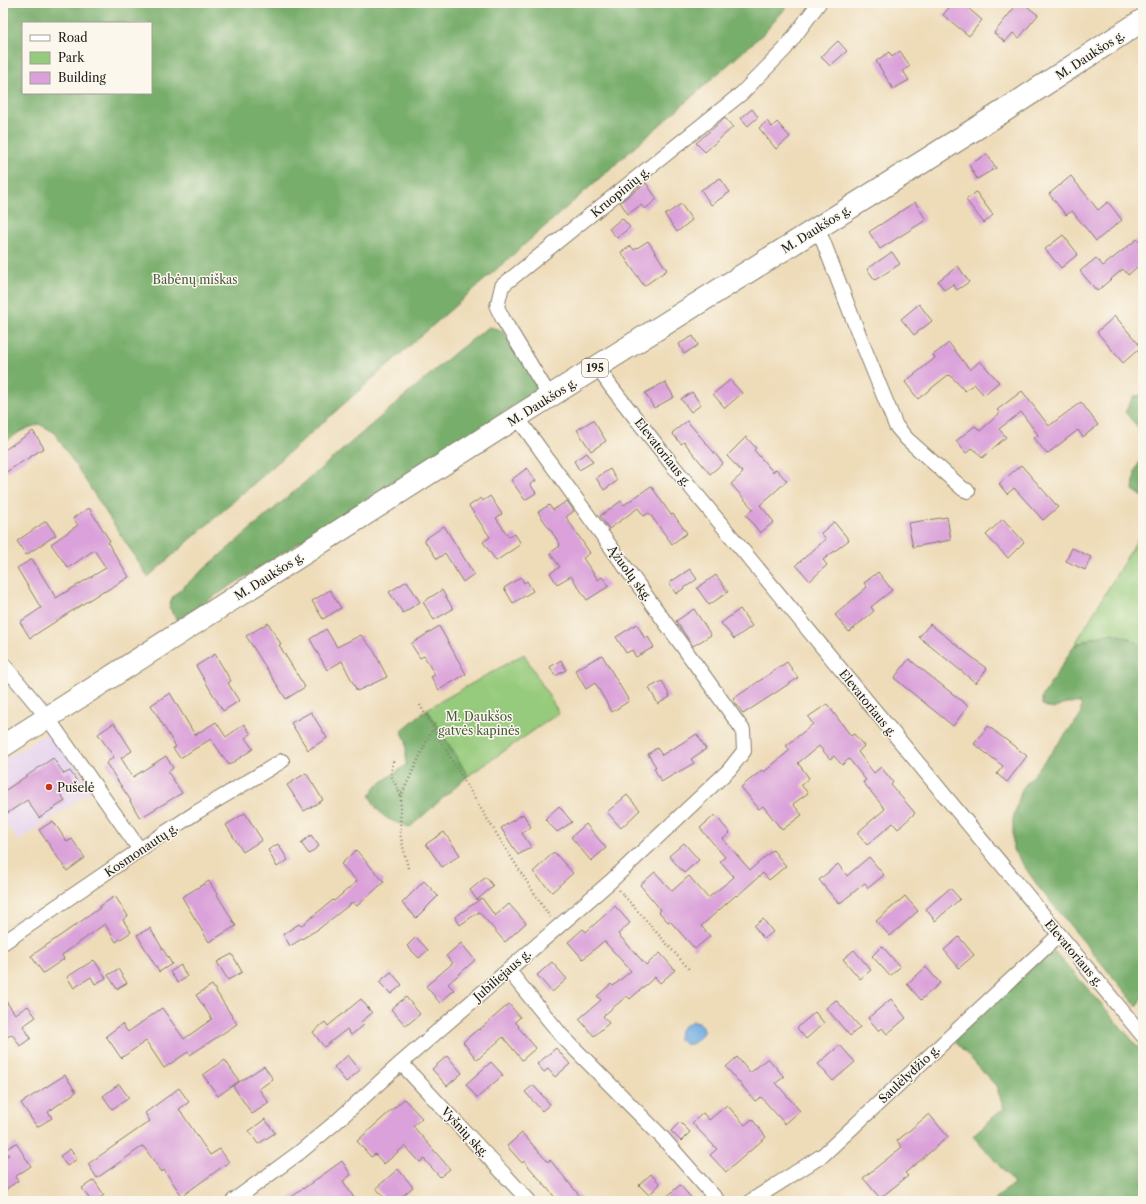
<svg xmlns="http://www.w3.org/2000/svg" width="1146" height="1204" viewBox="0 0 1146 1204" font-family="'Libre Caslon Text',serif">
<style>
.built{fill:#e6d2f0}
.green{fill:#96ca7c;stroke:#59734c}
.forest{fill:#78ae6c;stroke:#4a6544;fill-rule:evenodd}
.water{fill:#70abe1;stroke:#46647e}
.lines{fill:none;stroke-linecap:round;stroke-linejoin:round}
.stream{stroke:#70abe1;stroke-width:4}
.building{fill:#daa1da}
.street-casing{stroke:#857c6a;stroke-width:16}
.primary-casing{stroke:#857c6a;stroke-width:24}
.path{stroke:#857c6a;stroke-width:2.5;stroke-dasharray:1 3;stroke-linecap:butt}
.street{stroke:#fff;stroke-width:14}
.primary{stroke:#fff;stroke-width:22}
.poi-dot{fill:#c8321e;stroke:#fbf7ec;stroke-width:1.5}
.labels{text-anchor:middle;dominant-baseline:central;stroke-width:3;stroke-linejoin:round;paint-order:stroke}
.shield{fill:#fbf7ec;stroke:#5f5e5a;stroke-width:1}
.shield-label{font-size:11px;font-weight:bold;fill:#1c1c1c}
.street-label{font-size:12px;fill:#1c1c1c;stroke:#fbf7ec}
.park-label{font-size:12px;fill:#47593e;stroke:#fbf7ec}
.poi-label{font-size:12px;fill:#1c1c1c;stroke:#fbf7ec;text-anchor:start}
</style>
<rect width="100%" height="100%" fill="#fbf7ec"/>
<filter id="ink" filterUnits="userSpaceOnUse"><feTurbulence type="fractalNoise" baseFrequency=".025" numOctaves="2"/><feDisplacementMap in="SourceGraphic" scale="8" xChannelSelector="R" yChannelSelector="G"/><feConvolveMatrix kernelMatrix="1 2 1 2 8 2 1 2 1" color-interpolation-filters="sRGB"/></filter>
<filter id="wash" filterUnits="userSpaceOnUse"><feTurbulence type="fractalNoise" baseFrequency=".012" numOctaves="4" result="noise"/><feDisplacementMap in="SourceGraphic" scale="16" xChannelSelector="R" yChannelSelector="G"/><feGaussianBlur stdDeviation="0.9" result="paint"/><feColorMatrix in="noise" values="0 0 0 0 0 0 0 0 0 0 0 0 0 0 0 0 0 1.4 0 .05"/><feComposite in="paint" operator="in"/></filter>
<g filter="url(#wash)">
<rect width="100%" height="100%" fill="#eedcb9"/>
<path class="built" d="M52,730L92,790L18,841L3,818V761Z"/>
<path class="green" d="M1143,530V646L1113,633L1092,638L1074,646Z
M524,654L559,713L468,776L427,709Z"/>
<path class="forest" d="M3,3H790L764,33L148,577L54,432L39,424L21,431L3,443ZM23,23H151V93H23Z
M489,327L502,330L540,389L177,620L169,607L173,596L457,351Z
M1143,395V441L1142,432L1125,412L1134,396Z
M1143,455V497L1133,490L1135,471Z
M1113,633L1129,638L1143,646V997L1137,1006L1040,889L1013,850V819L1022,789L1081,715V703H1067L1053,709L1042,705V697L1074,646L1092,638Z
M427,709L468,776L410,827C388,820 380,818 370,796L376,786L406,765V740L401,731Z
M1053,950L1098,1000L1143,1053V1201H993L1014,1183L973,1135L1004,1108L996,1086L953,1039Z"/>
<path class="water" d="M693,1021L699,1022L704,1030C698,1042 688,1051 678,1038C678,1028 685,1025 693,1021Z"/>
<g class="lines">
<path class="stream" d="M1138,1201L1143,1196"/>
</g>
<g id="blocks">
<path class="building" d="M953,3H962L982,20L969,36L943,15Z
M1018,3H1023L1038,15L1019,38L1013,33L1005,42L994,33Z
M838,41L847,51L830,66L821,57Z
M900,51L910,66L903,71L909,80L893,89L876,61L889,52L892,57Z
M752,109L758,117L748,126L741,118Z
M725,118L733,127L705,152L696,143Z
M767,121L772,127L777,122L790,137L776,149L759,128Z
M987,154L996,168L977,179L969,165Z
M1071,176L1098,210L1108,202L1122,220L1096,241L1072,211L1066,215L1049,194Z
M720,178L730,192L711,205L701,190Z
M646,183L657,199L645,209L641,205L628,214L620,202Z
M976,192L993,215L984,223L966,200Z
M915,202L926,220L880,249L869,232Z
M681,204L692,220L677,232L665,215Z
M622,218L630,227L617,238L609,229Z
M1063,235L1078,254L1061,268L1045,249Z
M1137,239L1143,246V262L1128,275L1123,269L1097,291L1080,271L1096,258L1103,266Z
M648,241L667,270L644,286L621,252L631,246L634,250Z
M892,252L900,264L875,280L867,269Z
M958,266L969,282L957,290L953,284L944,290L938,281Z
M919,304L932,321L914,335L901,319Z
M1115,316L1141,347L1123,363L1097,332Z
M693,336L698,345L684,354L679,344Z
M949,343L970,370L980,361L999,382L984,395L974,384L965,391L950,375L949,376L948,375L918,399L905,382L935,358L933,355Z
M730,380L742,393L725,408L713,394Z
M665,382L674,397L654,408L645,393Z
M1022,391L1049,426L1081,402L1098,425L1083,437L1078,430L1047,454L1034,438L1038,435L1021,412L999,429L1006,437L982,458L973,448L966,453L956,441L975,426L980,431L1000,413L997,410Z
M692,392L701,405L691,412L681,399Z
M593,420L606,441L591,451L577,430Z
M687,421L723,463L710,474L684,442L681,444L672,433Z
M33,431L44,448L3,474V451Z
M746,437L756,448L754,450L773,472L776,469L787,481L760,505L774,522L760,533L746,515L753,509L731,484L743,473L727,456Z
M587,453L593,462L579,470L574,461Z
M1021,465L1058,507L1043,520L1014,488L1007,494L999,484Z
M527,468L536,481L530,484L536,493L525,500L511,480Z
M610,469L617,481L604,490L596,478Z
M651,486L671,515L673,514L687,533L672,544L649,513L644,516L638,508L609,529L600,516L621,501L624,505Z
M490,496L502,514L496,518L509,537L515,534L521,544L496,561L483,542L490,537L469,506L481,498L483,501Z
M567,501L574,511L566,517L590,553L583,558L598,580L602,577L609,586L587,600L571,576L557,584L550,573L560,567L550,553L560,546L559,545L560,544L538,512L549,505L553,510Z
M89,508L110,541L108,543L129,577L104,592L103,591L30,638L20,622L41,608L17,568L32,559L56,598L106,568L94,550L68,568L51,544L78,525L73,518Z
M947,517L951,540L913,547L908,523Z
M1003,519L1024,542L1008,558L986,535Z
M46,521L56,535L26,555L17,541Z
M834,522L849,540L823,560L827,565L810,581L796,565L826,539L821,533Z
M444,526L474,574L463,582L445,553L437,559L424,540Z
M1072,548L1091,557L1085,570L1066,561Z
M690,569L697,579L676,594L669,583Z
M878,572L892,590L871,607L874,611L849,632L835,615L867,587L864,583Z
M716,575L728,592L709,605L697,588Z
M521,577L524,583L527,581L533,591L513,603L504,588Z
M407,581L420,602L403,613L389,592Z
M330,590L341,608L323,619L312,601Z
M442,590L453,609L434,620L423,602Z
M694,609L711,635L693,646L676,621Z
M740,609L752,626L734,639L721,623Z
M268,623L281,644L279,645L305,687L286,699L246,636Z
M637,624L645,639L648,637L654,647L636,657L632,650L626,653L616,637Z
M930,624L987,669L976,683L919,637Z
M439,626L466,674L439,690L431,677L435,675L424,656L420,658L411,644Z
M326,629L337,647L361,635L374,651L387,677L357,691L342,661L327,670L310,639Z
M215,654L231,681L228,683L239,701L223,711L196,666Z
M602,655L629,701L612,712L595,683L586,689L575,670Z
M909,659L968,706L953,726L894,678Z
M561,660L566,670L555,676L550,667Z
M787,662L798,678L743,714L733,699Z
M662,681L670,697L658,704L649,688Z
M170,693L195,735L216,722L226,737L244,724L251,734L245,738L253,749L229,765L211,739L180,758L173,748L176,747L151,705Z
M827,704L851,736L854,734L864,746L858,752L874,773L881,767L893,782L891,785L915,813L898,829L893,823L867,845L857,833L885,809L863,782L866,780L849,759L842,765L834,756L830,759L819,746L798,763L809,778L801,785L808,793L793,804L802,815L782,830L763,806L759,809L741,787L762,770L764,772L790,750L786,746L813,724L808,717Z
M311,712L327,738L308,750L291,723Z
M114,723L132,751L121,758L133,777L166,756L173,768L168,772L182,793L140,818L130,801H131L106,763L114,757L98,734Z
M988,726L1027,756L1007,782L997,774L1003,766L974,744Z
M697,734L706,749L691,759L694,763L661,782L654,768L656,767L648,754L657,748L662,755Z
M53,758L64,774L70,771L77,781L60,793L65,801L39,818L27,800L3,816V792Z
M306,773L323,800L304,811L287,785Z
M627,795L640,810L621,828L607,812Z
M559,806L572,822L557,832L545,819Z
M245,813L262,840L243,852L226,825Z
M523,814L531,827L522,833L531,847L518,855L501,828Z
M715,815L730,833L723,839L750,870L773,850L786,866L769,880L763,873L737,896L736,895L701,926L710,936L695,949L670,921L668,922L659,912L661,910L640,885L655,872L672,891L689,876L708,898L734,877L720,861L725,857L700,828Z
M53,821L67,842L72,839L85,858L67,871L39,830Z
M586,824L606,848L591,861L571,837Z
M444,832L460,855L442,867L426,844Z
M311,835L319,846L309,854L301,843Z
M684,843L699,860L684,873L669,856Z
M278,844L288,860L277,867L268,850Z
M356,850L384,882L357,906L353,902L320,928L290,946L283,934L299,924L301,926L333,900L334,901L357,881L341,864Z
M554,852L573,873L552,892L533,872Z
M869,857L884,875L868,888L865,883L839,904L819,880L838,864L847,876Z
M486,877L493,886L477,900L470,890Z
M209,881L236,926L209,942L182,897Z
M424,881L438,896L416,918L402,903Z
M950,888L960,899L935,921L926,909Z
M115,896L128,916L123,920L131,932L116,942L105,924L62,955L64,959L43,973L31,956L67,931L100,908L99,907Z
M905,896L918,911L890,936L876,921Z
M482,898L495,916L509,904L526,923L505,942L479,912L460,925L455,917Z
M615,906L630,923L618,934L646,965L660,953L675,970L660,983L655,977L630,999L627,996L603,1016L609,1023L594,1036L579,1019L601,1000L597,996L611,984L613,986L631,971L604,941L583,959L568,942L583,929L586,932Z
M763,919L773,932L764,939L754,926Z
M150,928L172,964L159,972L137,935Z
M416,937L428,950L419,958L407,946Z
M959,937L974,955L959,968L944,950Z
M461,943L475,960L448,984L454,990L440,1003L426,986L453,963L446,956Z
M882,946L900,967L890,976L872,956Z
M854,950L871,970L860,979L843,959Z
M232,954L242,972L228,980L217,962Z
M94,960L106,978L95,984L91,977L74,988L67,977Z
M552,962L567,979L552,992L537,975Z
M181,965L187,977L178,983L170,972Z
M926,967L940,983L921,1000L907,984Z
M118,969L127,983L117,989L108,975Z
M391,972L402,985L391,994L379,982Z
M212,985L237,1024L190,1055L188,1052L164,1068L146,1041L121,1058L106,1036L122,1024L128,1032L162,1008L184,1039L212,1019L196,995Z
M3,997L15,1014L28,1006L36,1017L23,1026L31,1038L20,1046L12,1034L3,1040Z
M406,997L420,1014L406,1026L391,1009Z
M361,999L372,1013L361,1022L364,1025L351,1035L347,1029L324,1047L313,1032L325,1022L328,1026Z
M891,999L906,1018L887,1034L882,1028L879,1031L868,1018Z
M836,1000L860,1027L850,1036L826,1008Z
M509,1004L520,1017L515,1022L519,1026L518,1027L536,1048L522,1060L503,1037L477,1060L463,1042L478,1029L479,1030Z
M815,1012L824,1023L806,1039L797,1028Z
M840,1045L855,1062L833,1081L818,1064Z
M556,1048L570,1064L555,1077L548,1069L544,1072L537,1064Z
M348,1055L360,1070L346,1082L334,1067Z
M447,1056L462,1073L447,1086L432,1069Z
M737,1057L750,1073L768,1058L784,1077L776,1083L800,1111L785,1124L761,1097L755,1101L726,1067Z
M225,1060L239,1081L218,1096L203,1075Z
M491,1062L503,1075L477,1098L466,1084Z
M264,1066L273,1079L259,1089L269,1103L252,1114L233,1086Z
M65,1075L76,1092L48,1112L52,1118L37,1127L21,1103Z
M119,1084L129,1098L112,1109L103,1096Z
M533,1085L550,1104L542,1111L525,1092Z
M179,1088L189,1102L179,1109L210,1155L220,1149L229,1162L182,1196L164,1170L162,1172L143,1146L97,1178L88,1164L150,1121L145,1113Z
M404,1099L422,1118L413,1126L450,1169L440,1177L424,1159L420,1162L405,1146L384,1164L375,1154L371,1157L357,1141Z
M727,1105L745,1125L752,1119L766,1137L726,1172L710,1155L717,1149L692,1123L703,1113L709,1120Z
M929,1114L948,1137L905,1173L908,1176L880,1198L863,1178L902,1147L897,1141Z
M265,1119L275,1133L258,1144L249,1131Z
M680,1122L690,1132L681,1141L671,1131Z
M522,1133L548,1162L550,1160L584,1201H558L524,1161L522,1163L507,1146Z
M16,1143L31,1166L15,1177L18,1181L3,1191V1158L9,1155L5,1150Z
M70,1149L77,1159L67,1166L60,1156Z
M342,1161L351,1175L343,1181L356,1201H286Z
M398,1169L413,1187L397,1201H387L376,1188Z
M651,1174L660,1184L649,1195L639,1185Z
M94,1180L104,1195L96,1201H91L82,1188Z
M680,1185L694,1201H662Z"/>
</g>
</g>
<g filter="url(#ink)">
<use href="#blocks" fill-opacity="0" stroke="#857c6a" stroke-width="1"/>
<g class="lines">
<g class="street-casing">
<path id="street" d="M815,229L823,241L863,345L896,426L907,439L963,489L968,491
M597,367L612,388L674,467L1143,1036
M550,397L503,319L497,307L502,286L742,93L785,49L819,3
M3,664L47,717L140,850
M3,943L154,840L197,812L282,761
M508,970L562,1036L661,1136L718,1201
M401,1063L529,1201
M233,1201L300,1152L336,1122L401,1063L611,881L729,770L744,751L743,730L517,417
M751,1201L823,1155L1059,935"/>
</g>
<g class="primary-casing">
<path id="primary" d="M3,746L517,417L1007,109L1143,20"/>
</g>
<path class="path" d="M420,705C461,777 504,848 550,917
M393,761L391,775L401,796
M408,868L400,833L401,796L433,728
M619,890L689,969"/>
<use href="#street" class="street"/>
<use href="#primary" class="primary"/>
</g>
</g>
<circle class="poi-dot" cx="49" cy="787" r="4"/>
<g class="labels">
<rect class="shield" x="582" y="359" width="26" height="18" rx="3"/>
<g class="shield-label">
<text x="595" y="368">195</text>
</g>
<g class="street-label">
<text transform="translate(1090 55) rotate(-33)">M. Daukšos g.</text>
<text transform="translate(620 192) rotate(-39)">Kruopinių g.</text>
<text transform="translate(816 229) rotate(-32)">M. Daukšos g.</text>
<text transform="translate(542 402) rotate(-32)">M. Daukšos g.</text>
<text transform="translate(663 452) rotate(52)">Elevatoriaus g.</text>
<text transform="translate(630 573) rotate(54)">Ąžuolų skg.</text>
<text transform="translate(269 576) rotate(-32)">M. Daukšos g.</text>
<text transform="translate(868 703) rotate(51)">Elevatoriaus g.</text>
<text transform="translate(141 850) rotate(-34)">Kosmonautų g.</text>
<text transform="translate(1074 953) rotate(50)">Elevatoriaus g.</text>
<text transform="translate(502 975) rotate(-41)">Jubiliejaus g.</text>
<text transform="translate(909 1074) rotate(-43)">Saulėlydžio g.</text>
<text transform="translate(465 1132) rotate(47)">Vyšnių skg.</text>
</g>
<g class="park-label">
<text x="195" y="279">Babėnų miškas</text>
<text x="479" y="716">M. Daukšos<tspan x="479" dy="14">gatvės kapinės</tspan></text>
</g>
<g class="poi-label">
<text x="57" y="787">Pušelė</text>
</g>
</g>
<rect width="1146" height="1204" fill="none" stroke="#fbf7ec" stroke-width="16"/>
<rect x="22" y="22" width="130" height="72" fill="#fbf7ec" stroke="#a29f99"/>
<rect x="30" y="35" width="20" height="6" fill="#ffffff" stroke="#a29f99"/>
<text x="58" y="42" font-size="12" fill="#1c1c1c">Road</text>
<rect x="30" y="52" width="20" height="12" fill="#96ca7c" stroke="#a29f99"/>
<text x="58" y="62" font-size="12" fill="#1c1c1c">Park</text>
<rect x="30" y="72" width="20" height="12" fill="#daa1da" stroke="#a29f99"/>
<text x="58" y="82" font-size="12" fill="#1c1c1c">Building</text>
</svg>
